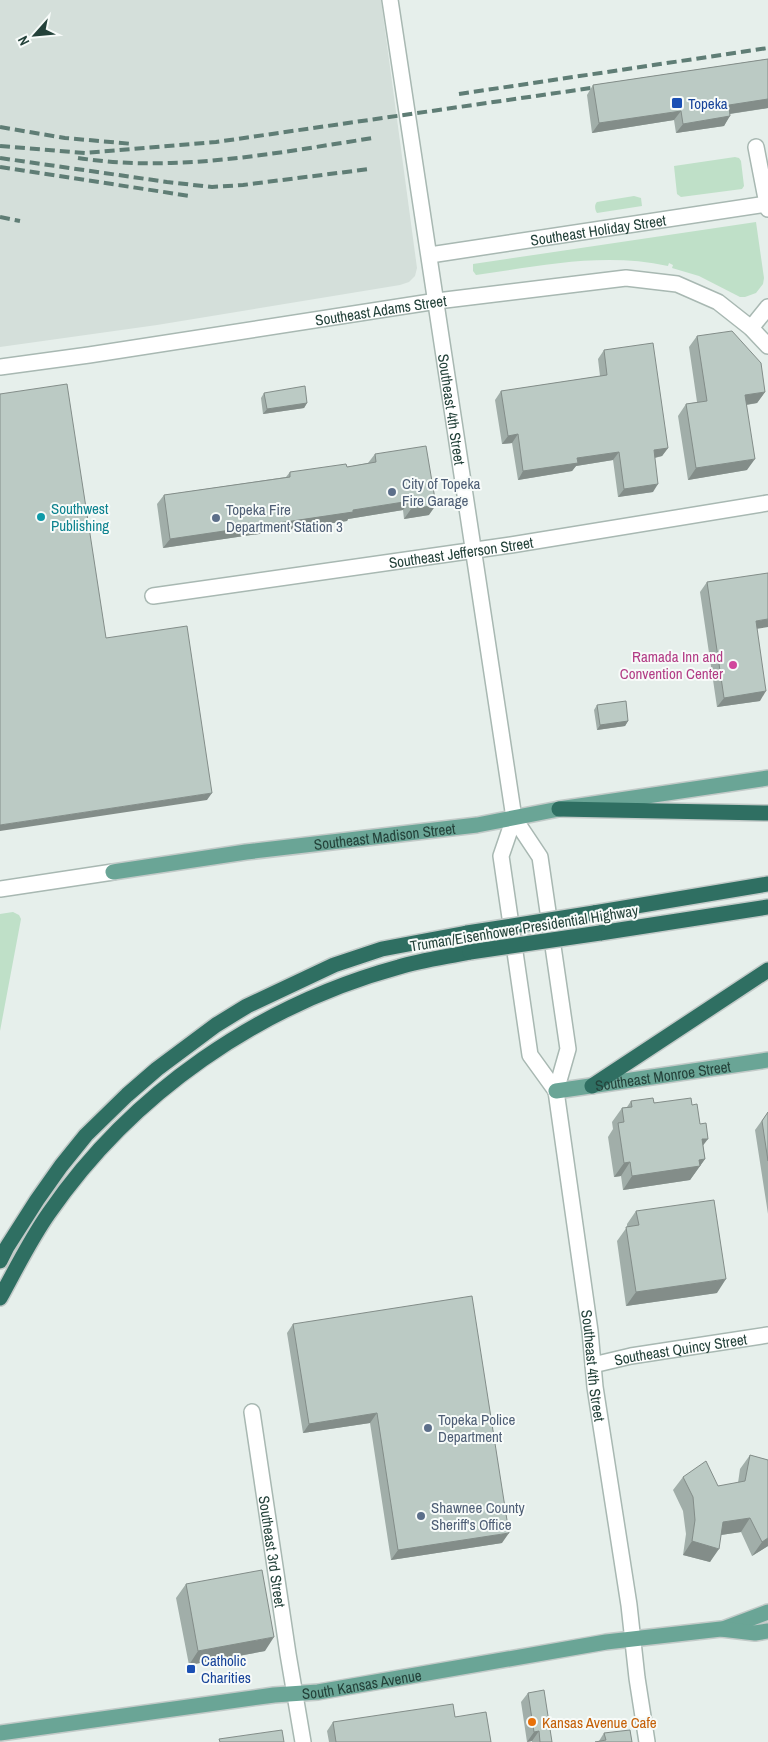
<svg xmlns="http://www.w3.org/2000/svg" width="768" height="1742" viewBox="0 0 768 1742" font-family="'Archivo Narrow',sans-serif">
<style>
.built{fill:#d4dfda}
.green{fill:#bfe0c8}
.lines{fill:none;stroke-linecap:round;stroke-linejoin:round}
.minor-casing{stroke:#a8b8b2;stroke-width:18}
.major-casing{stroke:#c2cac8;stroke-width:18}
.highway-casing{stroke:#c2cac8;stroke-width:18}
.minor{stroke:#fff;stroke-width:15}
.major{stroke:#6aa596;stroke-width:15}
.highway{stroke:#2f6f62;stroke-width:15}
.rail{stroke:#5f7d75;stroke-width:4;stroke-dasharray:10 5;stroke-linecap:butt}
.highway-bridge-casing{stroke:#c2cac8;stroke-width:18;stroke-linecap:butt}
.highway-bridge{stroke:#2f6f62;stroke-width:15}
.wall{fill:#a1aea9}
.shaded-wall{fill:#838d89}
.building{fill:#bbcac4;stroke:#838d89}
.transit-dot{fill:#1a4fb4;stroke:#f7fbf9;stroke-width:2}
.service-dot{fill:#5c6f8a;stroke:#f7fbf9;stroke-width:2}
.culture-dot{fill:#0f9aa8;stroke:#f7fbf9;stroke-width:2}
.hotel-dot{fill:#d1479c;stroke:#f7fbf9;stroke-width:2}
.food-dot{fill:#e8710a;stroke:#f7fbf9;stroke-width:2}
.labels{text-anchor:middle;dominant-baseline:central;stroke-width:4;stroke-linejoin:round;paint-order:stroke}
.transit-label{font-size:15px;fill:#164399;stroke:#f7fbf9;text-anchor:start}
.street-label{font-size:15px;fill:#24423a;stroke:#f7fbf9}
.service-label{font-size:15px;fill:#4e5e75;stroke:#f7fbf9;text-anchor:start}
.culture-label{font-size:15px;fill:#0d838f;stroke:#f7fbf9;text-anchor:start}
.hotel-label{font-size:15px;fill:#b23c85;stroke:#f7fbf9;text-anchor:end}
.food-label{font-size:15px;fill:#c56008;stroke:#f7fbf9;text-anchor:start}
</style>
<rect width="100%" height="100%" fill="#e6efeb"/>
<path class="built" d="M0,0H381L417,268L415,276L409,282L400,285L157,325L0,347Z"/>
<path class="green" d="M735,157L739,158L741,161L744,186L742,189L681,197L677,194L674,166Z
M634,196L641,198L642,206L597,213C595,210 594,205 597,202Z
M756,222L764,278L763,284L756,293L745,297H740L699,276L672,268L673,265L669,263L668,266C603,252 540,266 476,275L473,271V264Z
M13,912L19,915L21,919L0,1031V914Z"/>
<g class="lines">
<g class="minor-casing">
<g id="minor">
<path id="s1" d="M390,0L514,818L540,857L568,1049L556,1091L590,1331L595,1387L629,1605L637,1678L647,1742"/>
<path d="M756,147L768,209"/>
<path id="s2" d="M430,255L767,204"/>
<path d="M751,328L768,307"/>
<path id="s3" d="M0,367L89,355L437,301L626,278L677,284L718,302L751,328L768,346"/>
<path id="s4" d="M153,596L511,545L768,503"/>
<path d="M514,818L501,856L530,1055L556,1091"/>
<path d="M0,889L113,872"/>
<path id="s5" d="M593,1365L631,1356L768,1335"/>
<path id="s6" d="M252,1412L288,1654L303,1742"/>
</g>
</g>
<g class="major-casing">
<g id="major">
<path id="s7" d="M113,872L246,852L477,825L559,809L768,778"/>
<path id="s8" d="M556,1091L768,1060"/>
<path d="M723,1629L768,1612"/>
<path id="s9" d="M0,1733L274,1695L318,1692L606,1642L721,1629L755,1633L768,1631"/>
</g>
</g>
<g class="highway-casing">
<path id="highway" d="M559,809L768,813
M594,913L768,884
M600,933L768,907
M592,1086L768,970
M0,1261L7,1247L37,1200L61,1166L86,1135L127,1095L157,1069L216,1025L247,1006L334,965L382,949L467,933
M0,1298C16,1269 30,1240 49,1213C132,1093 259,1005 399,967C422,960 446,957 470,952"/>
</g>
<use href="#minor" class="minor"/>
<use href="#major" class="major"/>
<use href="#highway" class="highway"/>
<path class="rail" d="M459,94L768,48
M0,127L65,138L133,144
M0,146L85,153L216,142L605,86
M0,158L167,182L212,187L243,185L369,169
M78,158C177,173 275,153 373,138
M0,167L190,196
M0,217L20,221"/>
<g class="highway-bridge-casing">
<path id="highway-bridge" d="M467,933L594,913
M470,952L600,933"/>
</g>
<use href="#highway-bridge" class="highway-bridge"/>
</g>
<path class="wall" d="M768,59V108L730,114L724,126L676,133L674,120L592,133L587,95L593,85Z
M697,336L765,392L757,403L747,405V470L688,480L678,416L686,404L697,402L689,347Z
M604,350L668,448L662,456L655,458L653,492L618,497L613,460L576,466L572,471L518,480L512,443L502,444L495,400L501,391L600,376L598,359Z
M264,393L307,403L304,408L263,414L261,398Z
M375,454L429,515L404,519L403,510L348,519L347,521L163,548L157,504L164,495L286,477L290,472L347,467L368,463Z
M707,582L757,629L760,701L717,707L700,592Z
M597,705L628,721L625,726L597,730L594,710Z
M631,1101L692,1105L703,1145L705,1159L690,1180L623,1190L621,1176L614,1177L608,1137L613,1129L612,1122L622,1108L627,1107Z
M768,1112V1214L755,1130Z
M636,1211L717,1293L626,1306L617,1241L627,1227V1224Z
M293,1324L502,1543L391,1560L370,1423L303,1433L287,1333Z
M750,1455L768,1460V1546L752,1556L741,1532L721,1535L710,1562L683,1555L686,1534L683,1511L673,1490L683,1477L718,1486L738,1483L740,1469Z
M186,1584L265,1651L189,1665L176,1598Z
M528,1693L552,1742H532V1741L527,1742L521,1702Z
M455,1717L491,1742H329L327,1731L333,1722Z
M604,1733L632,1742L599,1741Z"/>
<path class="shaded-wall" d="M768,99V108L722,115L729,105Z
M681,111L674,120L592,133L599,123Z
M730,116L724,126L676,133L683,124Z
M765,392L757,403L737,406L745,395Z
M307,403L304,408L263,414L267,409Z
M518,434L512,443L502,444L508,436Z
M668,448L662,456L648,459L654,450Z
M619,452L613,460L576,466L572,471L518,480L523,471L577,458Z
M755,459L747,470L688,480L696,468Z
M658,484L653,492L618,497L624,489Z
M410,501L403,510L348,519L347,521L163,548L170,539Z
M436,505L429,515L404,519L411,509Z
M768,619V627L749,630L756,621Z
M766,691L760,701L717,707L724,698Z
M628,721L625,726L597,730L600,725Z
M212,793L207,800L0,831V825Z
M702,1139H708L698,1152Z
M705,1159L690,1180L623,1190L632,1176L699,1160Z
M630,1162L621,1176L614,1177L624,1163Z
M726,1279L717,1293L626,1306L636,1292Z
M377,1413L370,1423L303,1433L309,1424Z
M750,1518L741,1532L714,1536L723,1522Z
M509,1533L502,1543L391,1560L398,1550Z
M768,1538V1546L752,1556L762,1542Z
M692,1541L719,1549L710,1562L683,1555Z
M274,1637L265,1651L189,1665L198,1651Z
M539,1731L532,1741L527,1742L534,1732Z"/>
<path class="building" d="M768,59V99L729,105L730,116L683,124L681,111L599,123L593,85Z
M732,331L761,363L765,392L745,395L755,459L696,468L686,404L707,401L697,336Z
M653,343L668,448L654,450L658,484L624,489L619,452L577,458L578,463L523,471L518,434L508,436L501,391L607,375L604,350Z
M67,384L106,638L187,626L212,793L0,825V394Z
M305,386L307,403L267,409L264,393Z
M426,446L436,505L411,509L410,501L353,510V512L170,539L164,495L290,477V472L346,464L347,467L376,462L375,454Z
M768,573V619L756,621L766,691L724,698L707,582Z
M626,701L628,721L600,725L597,705Z
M653,1098L654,1103L691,1098L692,1105L697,1104L700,1124L706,1123L708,1139H702L705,1159L699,1160L700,1166L632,1176L630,1162L624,1163L618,1123L624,1122L622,1108L632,1107L631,1101Z
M768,1112V1161L762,1121Z
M714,1200L726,1279L636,1292L626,1227L639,1225L636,1211Z
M472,1296L509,1533L398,1550L377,1413L309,1424L293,1324Z
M750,1455L768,1460V1538L762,1542L750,1518L723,1522L719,1549L692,1541L695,1520L693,1497L683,1477L706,1461L718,1486L745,1481Z
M262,1570L274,1637L198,1651L186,1584Z
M544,1690L552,1742H540L539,1731L534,1732L528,1693Z
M453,1704L455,1717L486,1712L491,1742H336L333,1722Z
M282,1730L284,1742H220L219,1739Z
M630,1730L632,1742H595L606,1740L604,1733Z"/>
<g class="transit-dot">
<rect x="671" y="97" width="12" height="12" rx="2.5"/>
<rect x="186" y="1664" width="10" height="10" rx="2.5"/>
</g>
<g class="service-dot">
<circle cx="392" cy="492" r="5"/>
<circle cx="216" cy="518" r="5"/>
<circle cx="428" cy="1428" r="5"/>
<circle cx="421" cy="1516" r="5"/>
</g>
<circle class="culture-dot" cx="41" cy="517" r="5"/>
<circle class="hotel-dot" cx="733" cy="665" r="5"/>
<circle class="food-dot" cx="532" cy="1722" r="5"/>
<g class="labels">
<g class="transit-label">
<text x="688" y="103">Topeka</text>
<text x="201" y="1660">Catholic<tspan x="201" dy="17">Charities</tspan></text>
</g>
<g class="street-label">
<text stroke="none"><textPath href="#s2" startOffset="170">Southeast Holiday Street</textPath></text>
<text stroke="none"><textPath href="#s3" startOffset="385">Southeast Adams Street</textPath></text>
<text stroke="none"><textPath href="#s1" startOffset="414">Southeast 4th Street</textPath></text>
<text stroke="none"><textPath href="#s4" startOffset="311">Southeast Jefferson Street</textPath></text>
<text stroke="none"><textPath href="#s7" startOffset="274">Southeast Madison Street</textPath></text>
<text transform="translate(524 928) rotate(-9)">Truman/Eisenhower Presidential Highway</text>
<text stroke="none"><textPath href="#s8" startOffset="108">Southeast Monroe Street</textPath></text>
<text stroke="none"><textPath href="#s5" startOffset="89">Southeast Quincy Street</textPath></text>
<text stroke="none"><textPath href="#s1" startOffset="1389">Southeast 4th Street</textPath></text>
<text stroke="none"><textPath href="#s6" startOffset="141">Southeast 3rd Street</textPath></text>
<text stroke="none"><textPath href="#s9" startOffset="365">South Kansas Avenue</textPath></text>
</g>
<g class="service-label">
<text x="402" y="483">City of Topeka<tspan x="402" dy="17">Fire Garage</tspan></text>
<text x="226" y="509">Topeka Fire<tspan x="226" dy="17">Department Station 3</tspan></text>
<text x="438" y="1419">Topeka Police<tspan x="438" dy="17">Department</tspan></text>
<text x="431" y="1507">Shawnee County<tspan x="431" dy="17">Sheriff's Office</tspan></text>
</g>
<g class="culture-label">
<text x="51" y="508">Southwest<tspan x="51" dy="17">Publishing</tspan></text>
</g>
<g class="hotel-label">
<text x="723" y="656">Ramada Inn and<tspan x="723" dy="17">Convention Center</tspan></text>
</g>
<g class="food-label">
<text x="542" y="1722">Kansas Avenue Cafe</text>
</g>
</g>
<g transform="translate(35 35) rotate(243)" stroke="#f7fbf9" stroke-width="4" paint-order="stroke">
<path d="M0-4L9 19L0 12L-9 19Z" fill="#24423a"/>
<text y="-8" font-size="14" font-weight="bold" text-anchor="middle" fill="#24423a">N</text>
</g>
</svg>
